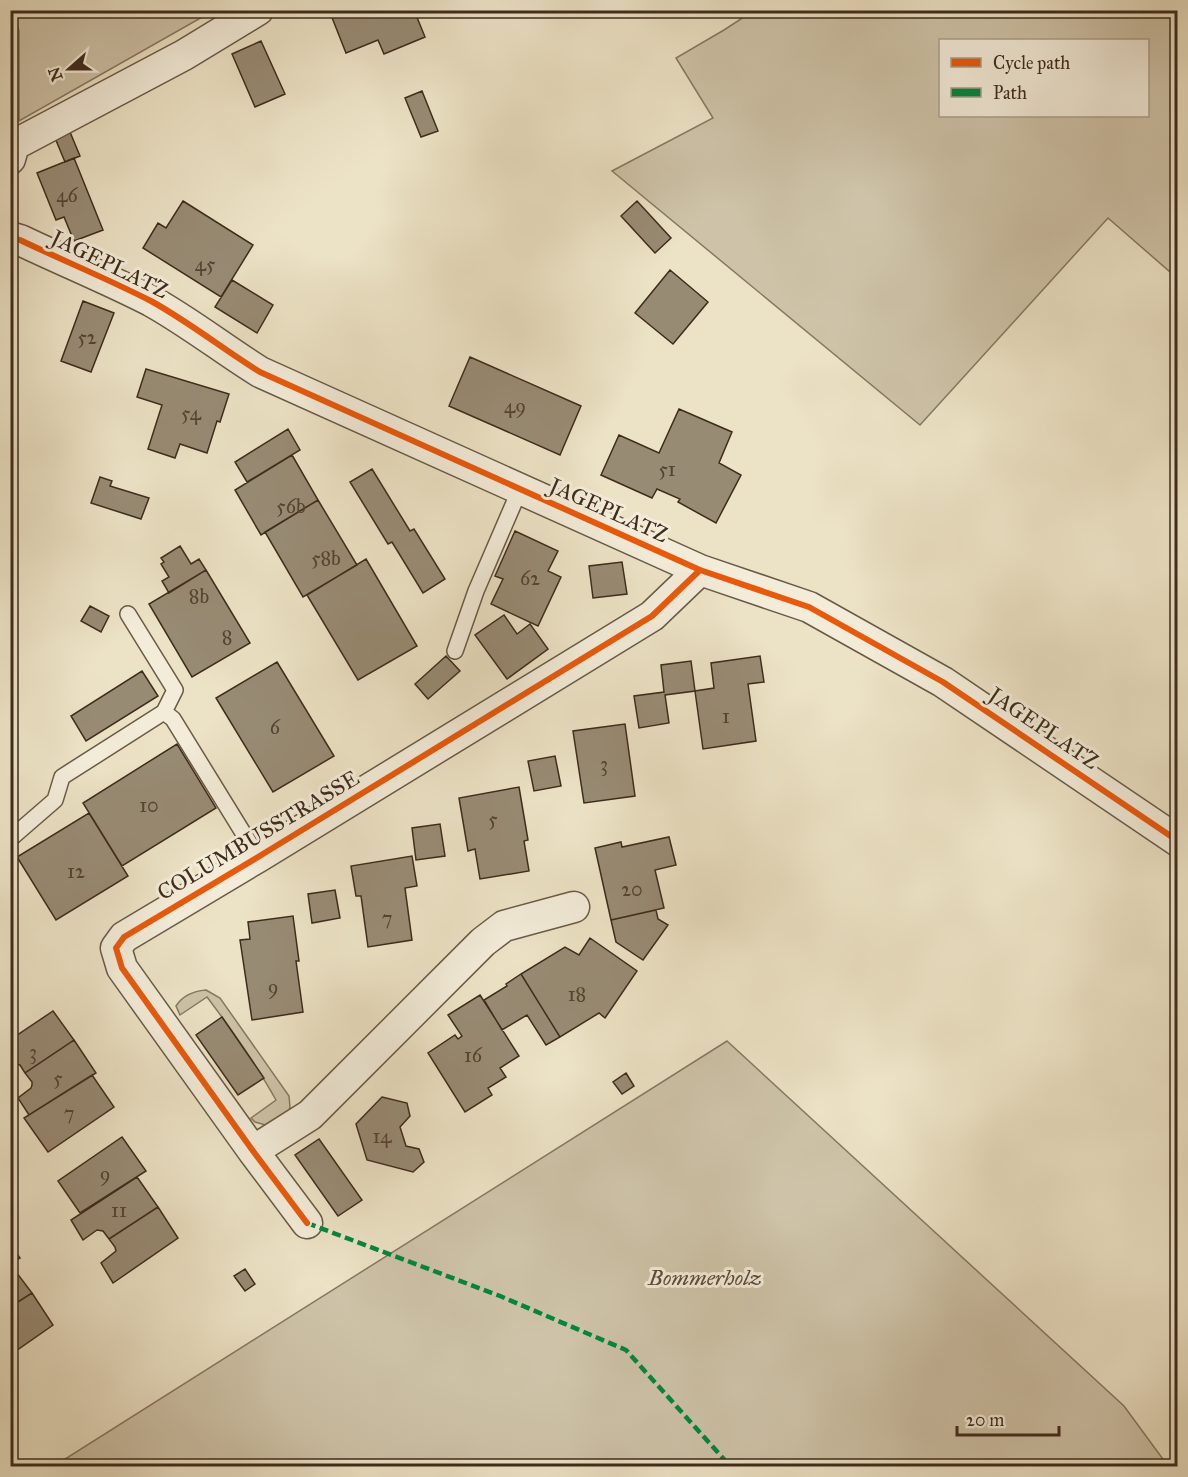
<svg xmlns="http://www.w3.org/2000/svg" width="1188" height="1477" viewBox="0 0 1188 1477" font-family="'IM FELL Great Primer',serif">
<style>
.green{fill:#cec3a8;stroke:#867862;stroke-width:1.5;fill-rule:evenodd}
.building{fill:#988b74;stroke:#3e2c1c;stroke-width:1.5}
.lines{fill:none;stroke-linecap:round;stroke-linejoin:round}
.service-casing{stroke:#6a5a46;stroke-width:18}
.minor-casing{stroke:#6a5a46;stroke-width:33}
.service{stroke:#f3ecd9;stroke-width:15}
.minor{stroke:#f3ecd9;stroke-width:30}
.quiet{stroke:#00873e;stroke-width:4.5;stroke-dasharray:9 4.5;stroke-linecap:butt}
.cycleway-casing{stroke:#f3ecd9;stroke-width:10}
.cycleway{stroke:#e8590c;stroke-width:6}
.labels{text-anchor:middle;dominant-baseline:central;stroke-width:6;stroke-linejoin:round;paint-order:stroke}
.number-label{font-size:20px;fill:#544432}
.street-label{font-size:22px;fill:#3e2c1c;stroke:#f3ecd9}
.park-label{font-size:22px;font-style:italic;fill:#5b4a38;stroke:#f3ecd9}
</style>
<rect width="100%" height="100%" fill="#ece2c5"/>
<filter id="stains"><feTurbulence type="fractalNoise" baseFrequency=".00333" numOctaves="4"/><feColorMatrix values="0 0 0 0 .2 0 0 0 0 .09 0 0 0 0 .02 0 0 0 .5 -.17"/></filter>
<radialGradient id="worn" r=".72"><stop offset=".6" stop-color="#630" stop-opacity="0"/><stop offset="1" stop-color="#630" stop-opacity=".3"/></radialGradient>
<path class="green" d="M13,11V10L213,11L19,121V31Z
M753,11H1177V278L1108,218L920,425L612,171L713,118L676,58L724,30ZM940,40H1148V116H940Z
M206,990L220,998L289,1096L290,1107L288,1115L269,1126L255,1122L251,1118L276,1100C256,1064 232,1030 207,997L180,1015L176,1006C183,995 194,991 206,990Z
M727,1041L1124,1406L1168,1466H54Z"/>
<path class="building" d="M329,10H414L425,37L384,54L378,40L346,53Z
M261,41L285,94L255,107L232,54Z
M422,91L438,131L421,137L405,98Z
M70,132L80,156L65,162L55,138Z
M74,158L103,230L74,241L64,217L56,220L37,173Z
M183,201L253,245L221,297L143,248L158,223L166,228Z
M637,201L671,238L655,253L621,216Z
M670,270L708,302L673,344L635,313Z
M232,280L273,305L257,333L215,307Z
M83,301L114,313L91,372L61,361Z
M470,357L581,406L560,455L449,406Z
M146,369L229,394L220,422L217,421L207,453L180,444L175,458L148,449L162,405L137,397Z
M679,409L732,432L719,463L741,475L716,523L678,502L680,499L657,489L652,498L601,475L619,435L659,453Z
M288,429L300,450L247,482L235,462Z
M292,455L318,500L261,535L235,490Z
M372,469L410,531L414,529L445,579L423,593L392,542L388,544L350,482Z
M100,477L112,481L110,486L149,498L141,519L91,503Z
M318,500L357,565L303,597L265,532Z
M515,531L558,551L548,571L561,577L538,626L491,604L503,579L495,576Z
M180,546L191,564L199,559L206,570L169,593L162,581L169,577L161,564L164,562L161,558Z
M366,559L417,646L358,680L307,595Z
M622,562L627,594L593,598L589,566Z
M206,570L250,643L192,677L149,604Z
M90,606L109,616L101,632L81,621Z
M504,615L517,634L530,624L548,649L507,679L475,635Z
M446,656L460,671L428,699L415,684Z
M760,656L764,682L748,684L756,741L703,749L695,691L714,688L711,663Z
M691,661L695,691L665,695L669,723L639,728L634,696L664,692L661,665Z
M277,662L334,756L273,792L216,698Z
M142,671L158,696L86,741L71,716Z
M625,724L635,796L584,803L573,731Z
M177,744L216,808L122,866L83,803Z
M555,756L561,786L534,791L528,761Z
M519,787L528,840L524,841L529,871L480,879L475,849L468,851L459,798Z
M89,813L128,876L56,920L17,857Z
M440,824L445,856L416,860L412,828Z
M669,837L676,865L655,870L664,908L611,920L595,848L621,842L622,847Z
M412,856L417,886L405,888L412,940L368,947L361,896H356L351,866Z
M335,890L340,918L312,923L308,894Z
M656,910L658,919L668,925L643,960L616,942L611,920Z
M293,916L299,961H296L303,1012L252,1020L240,940L250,939L248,922Z
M590,938L637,971L605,1018L599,1013L560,1037L521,974L565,947L579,955Z
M521,974L560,1037L546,1045L527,1015L502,1030L484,1000L507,986L506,984Z
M480,995L519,1056L500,1068L506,1077L488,1088L492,1095L465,1112L428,1053L455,1035L458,1039L462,1036L448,1015Z
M53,1011L74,1040L25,1073L20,1065L15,1064L10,1067V1040Z
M222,1017L264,1078L238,1095L196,1035Z
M74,1040L96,1073L29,1115L18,1098L31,1088L32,1085V1082L25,1073Z
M626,1073L634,1086L622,1094L613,1082Z
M92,1075L114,1107L48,1152L24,1118Z
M382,1097L407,1103L410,1116L400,1127L406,1146L419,1149L424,1162L413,1172L367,1160L356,1124Z
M122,1137L146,1171L80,1213L58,1181Z
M319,1139L362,1200L338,1216L295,1155Z
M137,1177L158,1207L109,1239L103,1231L97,1230L83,1240L71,1220Z
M158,1207L178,1238L113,1283L101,1263L116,1251L115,1247L109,1239Z
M10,1244L20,1258L10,1264Z
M10,1264L32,1293L10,1307Z
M245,1269L255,1284L245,1291L234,1276Z
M32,1293L53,1325L10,1355V1307Z"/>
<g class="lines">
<g class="service-casing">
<path id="service" d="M128,614L175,690L164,712
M455,651L476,591L520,489
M10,839L55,800L62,777L164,712L173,719L258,857"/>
</g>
<g class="minor-casing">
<path id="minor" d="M10,159L14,145L184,55L258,10
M10,237L20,240C64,261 108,279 151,301C189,322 223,349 260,372L700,570L809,607L943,682L1178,841
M253,1151L310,1115L483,942L504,926L574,907
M307,1223L253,1151L122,968L116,948L124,937L258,857L652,616L700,570"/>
</g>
<use href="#service" class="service"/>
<use href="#minor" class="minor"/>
<path class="quiet" d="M10,71L14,145
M307,1223L500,1296L626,1350L730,1466"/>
<g class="cycleway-casing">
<path id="cycleway" d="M10,237L20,240C64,261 108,279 151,301C189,322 223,349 260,372L700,570L809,607L943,682L1178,841
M307,1223L253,1151L122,968L116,948L124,937L258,857L652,616L700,570"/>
</g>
<use href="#cycleway" class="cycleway"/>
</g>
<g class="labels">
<g class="number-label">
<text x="67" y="195">46</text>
<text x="205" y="264">45</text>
<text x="87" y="337">52</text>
<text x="515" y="406">49</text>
<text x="191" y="413">54</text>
<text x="667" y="469">51</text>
<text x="291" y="506">56b</text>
<text x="326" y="558">58b</text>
<text x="530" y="578">62</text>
<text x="199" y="596">8b</text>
<text x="227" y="637">8</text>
<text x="726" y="716">1</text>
<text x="275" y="727">6</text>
<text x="604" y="764">3</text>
<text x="149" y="805">10</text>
<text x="493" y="819">5</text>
<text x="76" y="871">12</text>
<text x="632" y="889">20</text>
<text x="387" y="918">7</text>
<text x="273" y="987">9</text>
<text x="577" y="994">18</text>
<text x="33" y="1052">3</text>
<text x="473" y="1055">16</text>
<text x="58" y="1078">5</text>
<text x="69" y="1113">7</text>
<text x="382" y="1136">14</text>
<text x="105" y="1174">9</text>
<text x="119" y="1210">11</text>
</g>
<g class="street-label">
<text transform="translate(110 264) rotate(26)">JAGEPLATZ</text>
<text transform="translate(609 510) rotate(24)">JAGEPLATZ</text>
<text transform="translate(1044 728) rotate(34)">JAGEPLATZ</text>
<text transform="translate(258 835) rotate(-31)">COLUMBUSSTRASSE</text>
</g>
<g class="park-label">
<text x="705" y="1277">Bommerholz</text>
</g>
</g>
<rect width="1188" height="1477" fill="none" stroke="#ece2c5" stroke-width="36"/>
<rect x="12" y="12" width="1164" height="1453" fill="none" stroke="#3e2c1c" stroke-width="3"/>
<rect x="18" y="18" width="1152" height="1441" fill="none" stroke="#3e2c1c" stroke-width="1.5"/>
<rect x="939" y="39" width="210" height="78" fill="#f3ecd9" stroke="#ab9f8d" stroke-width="1.5"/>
<rect x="951" y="58" width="30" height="9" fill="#e8590c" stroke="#ab9f8d" stroke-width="1.5"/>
<text x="993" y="69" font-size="18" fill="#3e2c1c">Cycle path</text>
<rect x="951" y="88" width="30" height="9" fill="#00873e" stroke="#ab9f8d" stroke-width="1.5"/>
<text x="993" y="99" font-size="18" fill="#3e2c1c">Path</text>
<g transform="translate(69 69) rotate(249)" stroke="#f3ecd9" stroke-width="4.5" paint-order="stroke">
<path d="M0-4.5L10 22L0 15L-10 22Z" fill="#3e2c1c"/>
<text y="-9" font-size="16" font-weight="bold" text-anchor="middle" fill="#3e2c1c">N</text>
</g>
<path d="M957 1426v9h102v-9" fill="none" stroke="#3e2c1c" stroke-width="3"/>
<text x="966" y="1426" font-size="18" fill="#3e2c1c" stroke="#f3ecd9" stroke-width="4.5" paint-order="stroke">20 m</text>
<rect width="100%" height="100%" filter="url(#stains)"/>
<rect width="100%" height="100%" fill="url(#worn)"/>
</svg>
